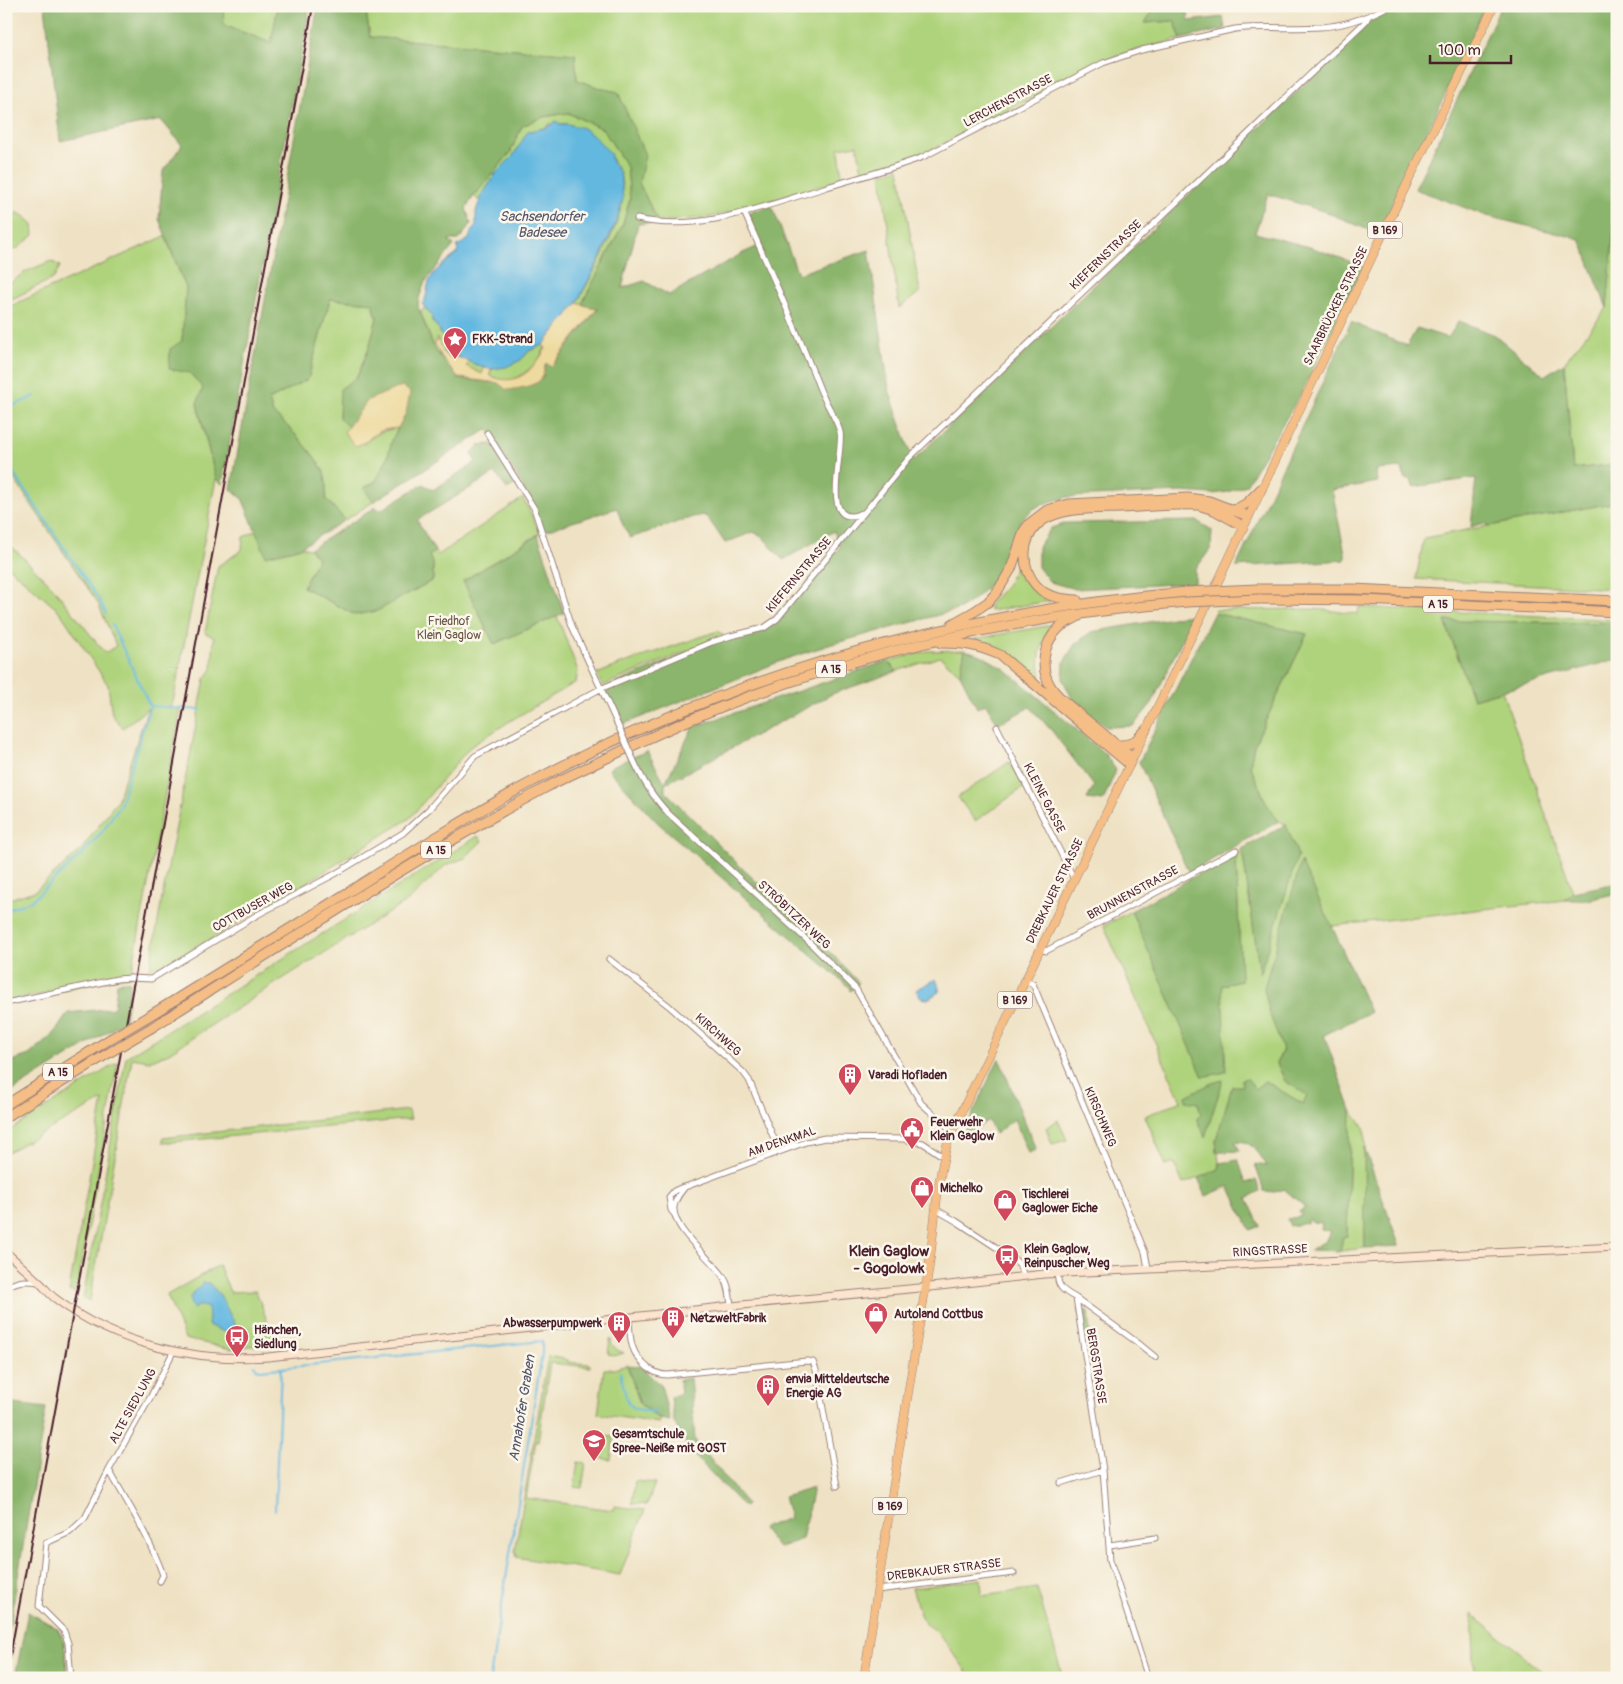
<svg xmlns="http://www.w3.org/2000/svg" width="1623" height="1684" viewBox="0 0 1623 1684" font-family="Pangolin,sans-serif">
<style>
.green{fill:#afd37c;stroke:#7c7954;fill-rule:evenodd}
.forest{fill:#8bb56c;stroke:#6a6a4c;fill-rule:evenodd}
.sand{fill:#eeda9e;stroke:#9c7c64}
.water{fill:#63b8e0;stroke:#566c86}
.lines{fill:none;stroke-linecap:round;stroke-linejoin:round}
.stream{stroke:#63b8e0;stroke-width:2}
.street-casing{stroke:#9c8078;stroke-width:7}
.secondary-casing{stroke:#9c8078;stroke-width:9}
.primary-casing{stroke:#9c8078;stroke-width:9}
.highway-casing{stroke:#9c8078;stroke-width:11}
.street{stroke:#fff;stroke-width:5}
.secondary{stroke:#fbe5cf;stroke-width:7}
.primary{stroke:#f5be86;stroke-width:8}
.highway{stroke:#f5be86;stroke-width:9}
.rail{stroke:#4a1f2b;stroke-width:2}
.street-bridge-casing{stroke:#9c8078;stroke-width:7;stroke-linecap:butt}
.highway-bridge-casing{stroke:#9c8078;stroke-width:11;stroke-linecap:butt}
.street-bridge{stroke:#fff;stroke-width:5}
.highway-bridge{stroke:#f5be86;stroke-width:9}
.labels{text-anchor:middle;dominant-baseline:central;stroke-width:5;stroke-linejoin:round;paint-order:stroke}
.shield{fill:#fbf7ec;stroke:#7f6065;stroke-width:1}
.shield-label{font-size:11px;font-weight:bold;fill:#4a1f2b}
.street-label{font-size:12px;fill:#4a1f2b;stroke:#fbf7ec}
.poi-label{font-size:12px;font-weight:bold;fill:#4a1f2b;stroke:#fbf7ec;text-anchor:start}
.park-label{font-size:12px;fill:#685543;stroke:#fbf7ec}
.water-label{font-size:14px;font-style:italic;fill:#53556a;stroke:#fbf7ec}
.quarter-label{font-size:15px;font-weight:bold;fill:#4a1f2b;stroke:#fbf7ec}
</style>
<rect width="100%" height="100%" fill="#fbf7ec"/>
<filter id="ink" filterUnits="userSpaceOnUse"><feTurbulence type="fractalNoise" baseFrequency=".02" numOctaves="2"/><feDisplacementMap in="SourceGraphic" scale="10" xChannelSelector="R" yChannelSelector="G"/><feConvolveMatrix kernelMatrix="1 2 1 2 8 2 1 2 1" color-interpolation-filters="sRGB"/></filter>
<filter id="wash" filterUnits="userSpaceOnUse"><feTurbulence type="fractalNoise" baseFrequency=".0096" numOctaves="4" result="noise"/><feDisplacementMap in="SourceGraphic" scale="20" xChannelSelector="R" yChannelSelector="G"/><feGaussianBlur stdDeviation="1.12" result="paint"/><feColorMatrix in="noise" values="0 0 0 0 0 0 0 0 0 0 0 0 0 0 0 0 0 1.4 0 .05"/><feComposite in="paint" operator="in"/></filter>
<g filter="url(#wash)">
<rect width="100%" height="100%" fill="#efe2c4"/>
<path class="green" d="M223,6H278L271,43L223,25Z
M365,6H1156L1145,23L1174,21L1181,39L1128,52L1103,61L923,154L906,162L863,175L857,145L839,148L842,180L712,217L658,222L639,183L618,92L603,89L577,80L575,54L370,37Z
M568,113L603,129L627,167L630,199L623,224L582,304L577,303C589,281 624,219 622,196C622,190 622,179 620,173C617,165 612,165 610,153L568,124H550L544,128L529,131L513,156L497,172L479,201L474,196L510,153L522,126L543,117Z
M899,168L920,292L899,308L881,174Z
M17,212L25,217L33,224L34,235L18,248L6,252V224Z
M1615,216H1617V464L1573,469L1564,363L1607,308Z
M165,236L186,288L182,341L190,373L203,388L197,404L216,479L172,707H161L181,709L131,975L6,1002V900L35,891L80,851L117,801L148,708L123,728L112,715L108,685L60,612L6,565V541L51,585L105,653L116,646L98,603L6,467V308Z
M51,261L60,266L54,278L6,302V286L25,272Z
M330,299L373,303L377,318L369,348L357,377L341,389L339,417L364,444C375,434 383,430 398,428C392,441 384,474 374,482C371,484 367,486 364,488L373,502L345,520L326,499C326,492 326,483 325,476C323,463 285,421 273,414L269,400L308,379Z
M425,308L432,316V321L440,330V334L452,346L458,357L450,358L444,353L437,339L435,344L443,359L435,350L420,311Z
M543,345L545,346C543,358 522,379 510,380C504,381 496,378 491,376L490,372L492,369L521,360L529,351Z
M470,362L484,368L482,374L466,366Z
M523,498L540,533L463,581L494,644L557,616L578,671L576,682L510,721L470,747L410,818L311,880L270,903L169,965L150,968L162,898L205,679L212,669L214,637L205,633L218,566L242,550L243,537L256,531L267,555L301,547L310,549L319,558L303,587L355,615L377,611L433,580V564L429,556L435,551L438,555Z
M1617,502V589L1416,579L1424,538Z
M1019,560L1032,587L1050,601L990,611L989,605L1007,585Z
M1359,607L1617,620V623L1445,621L1473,699L1502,691L1573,892L1565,900L1332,926L1277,1063L1285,1081L1307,1095L1303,1104L1265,1081L1255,1089L1243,1086L1216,1140L1220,1169L1183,1184L1174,1163L1166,1166L1145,1116L1181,1101L1104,926L1131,911L1203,1076L1222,985L1241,981L1236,857L1242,849L1260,971L1286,825L1279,821L1266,803L1250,765L1254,745L1307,634L1214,613L1215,610L1317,609L1358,614ZM1223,1080L1205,1136L1202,1115L1198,1103Z
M1057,624C1038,642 1037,660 1042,684L998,649L974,639Z
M718,631L724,636L602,686L597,674L621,664Z
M965,650L960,674L940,657L897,671L887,661L928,651Z
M1009,762L1026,786L975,821L958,797Z
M478,836L482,841L465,858L446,865L409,900L276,983L169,1053L149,1061L132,1058L90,1301L83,1299L126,1057Z
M118,1062L76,1293L69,1291L103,1100L6,1153V1133Z
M408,1110L411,1119L163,1143V1138Z
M1351,1110L1365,1129V1248L1340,1251L1343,1237L1347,1235Z
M1058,1120L1067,1140L1052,1144L1046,1128Z
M219,1265L230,1292L256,1291L275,1342L231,1349L185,1339L167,1295Z
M610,1339L612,1340L611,1343L617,1350L624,1353L614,1356L608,1354Z
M548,1356L568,1360V1362L590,1364V1367L550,1363L538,1441H536L526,1498L613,1510L614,1506L645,1510L620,1575L516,1557L517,1553L515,1552Z
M627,1365L640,1404L660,1420L659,1423L598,1414L604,1369H614Z
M604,1436L614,1437L611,1460L600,1458Z
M578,1462L586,1463L582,1488L574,1487Z
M635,1481L655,1483L647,1505L632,1503Z
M981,1579L982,1596L1037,1588L1063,1678H971L945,1641L921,1618L912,1588Z
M1472,1614L1550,1678H1475Z"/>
<path class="forest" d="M45,6H223L224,25L271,43L278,6H310L222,484L216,479L197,403L203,388L190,373L169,369L170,349L182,341L186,288L159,219L163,171L182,145L161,120L60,141Z
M318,6H365L370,37L575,54L577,80L603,89L618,92L645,155L639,183L658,222L638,224L622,288L644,281L669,295L743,253L761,245L746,213L772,206L798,274L869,250L889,390L913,461L1090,289L1374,18L1396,6H1412L1415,12L1434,6H1485L1476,26L1468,47L1378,234L1326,212L1268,194L1255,233L1310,247L1363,266L1302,392L1246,485L1228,492L1212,494L1181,492L1068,497L1042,504L1032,510L1021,520L1008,546L999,573L991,584L973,600L960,609L832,644L786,659L624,724L603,689L712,643L765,630L840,547L834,531L783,560L762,536L753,532L725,543L708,518L703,515L693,517L630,538L622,523L617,508L544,531L521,483L488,429L373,502L364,488L376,481L387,459L392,440L406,413L368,400L348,427L339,418L340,389L357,377L369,348L377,318L373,303L330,299L308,379L269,400L273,414C285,421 323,463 325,476C327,483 326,492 326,499L345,520L301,547L266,556L242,498L231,489ZM568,113L603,129L627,167L630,199L623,224L582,304L598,309L552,366L547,363L544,367L543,377L498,383L459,379L435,350L418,307L419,298L425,282L454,245L448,240H459L471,224L466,208L474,196L510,153L522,126L543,117Z
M1156,6H1187L1189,21L1223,17L1225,29L1181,39L1174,21L1145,23Z
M1501,6H1617V216H1615L1607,308L1580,239L1487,216L1415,189Z
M1459,321L1495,335L1544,376L1564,363L1573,469L1617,464V502L1490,526L1484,523L1471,527L1476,478L1413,487L1411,479H1405L1402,468L1376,470L1378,482L1332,490L1345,553V560L1236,567L1351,322L1407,346L1417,328L1448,338Z
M492,444L516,484L507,489L495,473L417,520L435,551L429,556L433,564V580L377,611L355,615L303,587L318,558L310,549L376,507L379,511L423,484L433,490L476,462L471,454L479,445Z
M1197,521L1212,530L1211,548L1195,570V583L1075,589L1050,582L1038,567V547L1051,528L1067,523Z
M538,535L564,613L494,644L463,581Z
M1214,613L1307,634L1254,745L1250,765L1266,803L1279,821L1189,873L1139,762Z
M1190,615L1186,631L1152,703L1133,726L1106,727L1074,702L1063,680L1064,662L1075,644L1091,632Z
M1445,621L1617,623V659L1473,699Z
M965,650L981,655L1005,669L1104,753L1116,770L1103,801L1087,799L1094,786L1052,731L1030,707L998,724L986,704L977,708L960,674Z
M887,661L897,671L832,694L665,784V791L744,870L815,936L859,983L850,991L849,987L658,823L609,770L612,766L647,751L665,783L693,727Z
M1286,825L1298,855L1260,973L1242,849Z
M1230,857H1236L1241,981L1222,985L1226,1072L1203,1077L1131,911Z
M1301,862L1332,926L1370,1012L1324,1035L1351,1110L1347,1236L1343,1237L1340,1251L1310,1250L1326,1240L1330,1231L1321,1230L1322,1223L1313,1222L1309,1219L1307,1223L1290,1226L1287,1219L1302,1216L1299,1212L1305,1207L1284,1189L1275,1192L1264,1191L1255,1164L1267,1166C1259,1154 1251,1138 1235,1142L1240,1151L1217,1152L1216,1140L1232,1086H1243L1241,1080L1247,1078L1255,1089L1265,1081L1303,1104L1307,1095L1285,1081L1277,1063L1283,1050L1270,1015L1264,988Z
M1617,883V893L1588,900H1565L1573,892Z
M123,981L130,982L125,1021L6,1095V1063L29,1055L54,1034L68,1013L114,1008L117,983Z
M999,1058L1036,1150L1028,1153L1014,1119L995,1134L988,1120L966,1137L963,1134Z
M1223,1080L1205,1137L1197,1118L1201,1115L1198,1103L1186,1101V1096L1212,1083Z
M1364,1147L1399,1245V1246L1365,1248Z
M1238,1160L1246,1183L1256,1180L1260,1191L1247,1198L1260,1226L1250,1230L1229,1186L1206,1196L1198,1178L1219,1169L1220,1163Z
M1079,1309L1088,1311L1090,1340L1083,1341Z
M627,1365L639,1366L661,1385L670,1421L660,1419L640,1404Z
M690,1378L695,1440L747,1505L744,1507L690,1451L674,1422L671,1397L681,1393L679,1380Z
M6,1403L46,1408L6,1648Z
M813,1488L802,1539L778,1548L762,1528L790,1518L784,1497Z
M28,1612L57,1628L64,1641L68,1678H15Z"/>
<path class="sand" d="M577,303L597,309L551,367L546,363C544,368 544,374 541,379C536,386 516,389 507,390L498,383L459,378L443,359L435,344L437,338L444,353L450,358L458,357L470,362L466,366L482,374L484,368L492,369L490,373L491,376C517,388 534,369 546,348L543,345Z
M402,386L410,392L406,413L398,428C390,429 382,429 375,434C368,439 364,444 355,446L344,432L368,400Z"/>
<path class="water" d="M556,121L560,124H568L583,128L595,137L610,153L612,162L620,173L623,199L617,220L600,258L577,303L543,345L529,351L521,360L506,367L492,369L484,368L458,357L452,346L440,334V330L432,321V316L422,304C428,298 426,289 429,282C434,269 448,261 458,253L457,246L469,239L471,232L476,226V211L481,197L496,173L513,156L528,131C538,130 550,128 556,121Z
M936,979L939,987V992L928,999L921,998L916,990Z
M203,1283H209L220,1295L240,1334L238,1336L219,1330L208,1325L209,1317L208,1308C202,1306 199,1304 194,1309C184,1298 195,1291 203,1283Z"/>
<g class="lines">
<path class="stream" d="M6,409L35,396
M6,462L100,601L106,614
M112,625L150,706L201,710
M6,910L31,901L83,853L102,832L120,805L150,706
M254,1365L257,1369L261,1370L542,1341V1354L490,1678
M620,1372L627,1401L633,1408L656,1413
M275,1510L281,1368"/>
</g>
</g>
<g filter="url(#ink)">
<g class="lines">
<g class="street-casing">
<path id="street" d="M744,212C770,270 796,328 819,387C825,403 836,417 840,432C844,448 823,517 851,516C855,516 859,514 862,513
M637,219C701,233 764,206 824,188C857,178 891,169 923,157L1103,63L1142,50L1235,29C1263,26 1292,29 1320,27C1344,26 1368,17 1389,6
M487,433L534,508L572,626L616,721
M997,727L1074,879
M633,759C643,781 652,796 669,814L809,942L856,989L921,1103L952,1131
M1040,949L1046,951L1236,850
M609,959L669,1006L743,1072L749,1080L775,1141V1154
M1024,980L1033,984L1145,1252L1148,1268
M6,1003L117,979L131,978L151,979L257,915L335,874L403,833L429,809L475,756L600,689L712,642L731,636L764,628L777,619L909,458L1366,21L1368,17
M775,1141L781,1144L795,1145
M935,1209L956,1221L1014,1259L1019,1264L1024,1276
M674,1214L671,1210L669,1197L674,1191L683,1187
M1058,1273C1056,1287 1065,1292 1076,1298L1103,1470L1110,1560L1148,1678
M6,1288C17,1280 26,1280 39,1282
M1076,1298L1138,1343L1155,1357
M731,1306C730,1296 729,1284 723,1276C711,1258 672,1230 674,1207C675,1199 680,1193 685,1187L806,1142L825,1138L904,1139L923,1143L944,1157
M629,1317C630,1340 630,1353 648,1368C654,1372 659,1375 667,1375L807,1361L813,1362L816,1370L837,1486
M109,1470C128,1504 150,1538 163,1575L160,1581
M1061,1483L1103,1470
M1110,1545L1155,1538
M877,1590L1014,1573
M71,1678L68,1643L64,1631L39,1606L46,1543L70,1532L85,1518L109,1470L150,1398L173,1352"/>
</g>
<g class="secondary-casing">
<path id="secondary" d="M6,1252C18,1263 29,1273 40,1283C45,1288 50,1295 56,1299C117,1345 194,1362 268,1357L731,1306L940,1286L1044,1274L1617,1247"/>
</g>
<g class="primary-casing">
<path id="primary" d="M864,1678C884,1545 904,1412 927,1280C935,1233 935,1184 949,1138L1214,590L1400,198L1494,6"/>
</g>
<g class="highway-casing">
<path id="highway" d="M1233,511L1247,503L1261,489
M1258,589H1353L1617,601
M1259,599L1364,600L1617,612
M1077,600C1065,599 1051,598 1041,590C1017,570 1020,530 1049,517C1071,507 1098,509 1121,508C1146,507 1172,504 1198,505L1214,510L1243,526
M1079,616C1073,620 1064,623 1059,628C1043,643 1039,668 1051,687C1058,698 1070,706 1079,714C1097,728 1114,743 1132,758
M952,624L975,611L988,602L997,592L1011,569L1024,531L1030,523L1047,510L1069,504L1188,498L1209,501L1248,516
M941,643C965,643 977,645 1000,655L1129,764
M1117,745C1132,746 1135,741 1145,731
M154,1013C218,973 283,933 347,893C410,853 475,812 541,777C744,670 959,612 1186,592
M151,1028C281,946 410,861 545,788C565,777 586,768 607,758C650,737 693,717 737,701C881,646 1033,615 1187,602
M6,1105L110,1039
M6,1117L107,1054"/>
</g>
<use href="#street" class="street"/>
<use href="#secondary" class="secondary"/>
<use href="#primary" class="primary"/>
<use href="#highway" class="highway"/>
<path class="rail" d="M6,1678L313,6"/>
<g class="street-bridge-casing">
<path id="street-bridge" d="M616,721L633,759"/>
</g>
<g class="highway-bridge-casing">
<path id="highway-bridge" d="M1186,592L1258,589
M1187,602L1259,599
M110,1039L154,1013
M107,1054L151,1028"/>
</g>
<use href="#street-bridge" class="street-bridge"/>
<use href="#highway-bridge" class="highway-bridge"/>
</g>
</g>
<defs>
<g id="sight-pin" transform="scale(1.25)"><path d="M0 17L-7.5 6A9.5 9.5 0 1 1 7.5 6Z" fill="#d1495b" stroke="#fbf7ec"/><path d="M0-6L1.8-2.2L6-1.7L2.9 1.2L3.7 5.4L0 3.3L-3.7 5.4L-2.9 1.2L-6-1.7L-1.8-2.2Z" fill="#fff"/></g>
<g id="building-pin" transform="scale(1.25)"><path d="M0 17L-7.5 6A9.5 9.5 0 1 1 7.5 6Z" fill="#d1495b" stroke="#fbf7ec"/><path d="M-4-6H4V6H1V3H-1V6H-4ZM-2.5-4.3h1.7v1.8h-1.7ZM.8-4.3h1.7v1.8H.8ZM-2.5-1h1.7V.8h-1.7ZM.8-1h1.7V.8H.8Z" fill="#fff"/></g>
<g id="civic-pin" transform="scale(1.25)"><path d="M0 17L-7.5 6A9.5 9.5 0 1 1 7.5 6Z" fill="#d1495b" stroke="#fbf7ec"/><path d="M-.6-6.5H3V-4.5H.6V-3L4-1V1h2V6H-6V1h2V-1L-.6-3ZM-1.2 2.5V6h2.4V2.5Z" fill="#fff"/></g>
<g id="shop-pin" transform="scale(1.25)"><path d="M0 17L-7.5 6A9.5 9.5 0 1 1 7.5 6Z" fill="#d1495b" stroke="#fbf7ec"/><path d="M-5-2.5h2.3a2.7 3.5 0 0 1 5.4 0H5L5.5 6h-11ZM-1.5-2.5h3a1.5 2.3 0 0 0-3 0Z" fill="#fff"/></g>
<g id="bus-pin" transform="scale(1.25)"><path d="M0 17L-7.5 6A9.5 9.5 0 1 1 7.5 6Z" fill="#d1495b" stroke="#fbf7ec"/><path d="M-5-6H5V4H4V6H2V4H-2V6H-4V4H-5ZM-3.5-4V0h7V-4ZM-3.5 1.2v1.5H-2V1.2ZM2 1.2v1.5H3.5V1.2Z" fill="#fff"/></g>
<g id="school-pin" transform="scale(1.25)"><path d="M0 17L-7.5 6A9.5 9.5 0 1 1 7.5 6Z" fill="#d1495b" stroke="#fbf7ec"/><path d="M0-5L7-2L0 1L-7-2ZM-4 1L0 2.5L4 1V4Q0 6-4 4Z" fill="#fff"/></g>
</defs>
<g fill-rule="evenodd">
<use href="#sight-pin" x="455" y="339"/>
<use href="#building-pin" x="850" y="1075"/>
<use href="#civic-pin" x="912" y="1129"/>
<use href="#shop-pin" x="922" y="1188"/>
<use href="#shop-pin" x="1005" y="1201"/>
<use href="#bus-pin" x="1007" y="1256"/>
<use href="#shop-pin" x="876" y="1314"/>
<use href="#building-pin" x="673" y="1318"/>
<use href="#building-pin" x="619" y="1323"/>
<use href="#bus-pin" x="237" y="1337"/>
<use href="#building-pin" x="768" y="1386"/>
<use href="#school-pin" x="594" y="1441"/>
</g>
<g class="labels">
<g class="shield">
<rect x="1367.5" y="221.5" width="35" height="17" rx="4"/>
<rect x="1423" y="595.5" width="30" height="17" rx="4"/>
<rect x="816" y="660.5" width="30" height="17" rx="4"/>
<rect x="421" y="841.5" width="30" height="17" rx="4"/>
<rect x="997.5" y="991.5" width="35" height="17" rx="4"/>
<rect x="43" y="1063.5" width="30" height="17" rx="4"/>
<rect x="872.5" y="1497.5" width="35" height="17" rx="4"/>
</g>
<g class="shield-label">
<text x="1385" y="230">B 169</text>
<text x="1438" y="604">A 15</text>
<text x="831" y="669">A 15</text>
<text x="436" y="850">A 15</text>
<text x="1015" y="1000">B 169</text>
<text x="58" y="1072">A 15</text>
<text x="890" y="1506">B 169</text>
</g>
<g class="street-label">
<text transform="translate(1008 101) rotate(-28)">LERCHENSTRASSE</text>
<text transform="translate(1106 255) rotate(-44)">KIEFERNSTRASSE</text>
<text transform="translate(1336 306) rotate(-64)">SAARBRÜCKER STRASSE</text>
<text transform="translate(799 575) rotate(-50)">KIEFERNSTRASSE</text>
<text transform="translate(1044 798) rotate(63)">KLEINE GASSE</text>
<text transform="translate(1055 891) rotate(-64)">DREBKAUER STRASSE</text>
<text transform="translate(1133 893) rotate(-28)">BRUNNENSTRASSE</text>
<text transform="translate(253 907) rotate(-29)">COTTBUSER WEG</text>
<text transform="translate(794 915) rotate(43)">STRÖBITZER WEG</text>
<text transform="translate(718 1035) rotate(42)">KIRCHWEG</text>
<text transform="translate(1100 1117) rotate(67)">KIRSCHWEG</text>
<text transform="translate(782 1142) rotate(-19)">AM DENKMAL</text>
<text transform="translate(1270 1251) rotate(-3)">RINGSTRASSE</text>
<text transform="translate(1096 1366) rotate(81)">BERGSTRASSE</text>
<text transform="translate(133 1406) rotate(-61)">ALTE SIEDLUNG</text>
<text transform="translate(944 1570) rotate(-7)">DREBKAUER STRASSE</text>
</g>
<g class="poi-label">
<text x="472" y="339">FKK-Strand</text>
<text x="868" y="1075">Varadi Hofladen</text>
<text x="930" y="1122">Feuerwehr<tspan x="930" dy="14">Klein Gaglow</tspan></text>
<text x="940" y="1188">Michelko</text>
<text x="1022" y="1194">Tischlerei<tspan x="1022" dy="14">Gaglower Eiche</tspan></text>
<text x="1024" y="1249">Klein Gaglow,<tspan x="1024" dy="14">Reinpuscher Weg</tspan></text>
<text x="894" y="1314">Autoland Cottbus</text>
<text x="690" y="1318">NetzweltFabrik</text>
<text x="602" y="1323" text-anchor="end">Abwasserpumpwerk</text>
<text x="254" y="1330">Hänchen,<tspan x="254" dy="14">Siedlung</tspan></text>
<text x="786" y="1379">envia Mitteldeutsche<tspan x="786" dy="14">Energie AG</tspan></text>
<text x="612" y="1434">Gesamtschule<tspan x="612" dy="14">Spree-Neiße mit GOST</tspan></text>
</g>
<g class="park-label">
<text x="449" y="621">Friedhof<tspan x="449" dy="14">Klein Gaglow</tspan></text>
</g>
<g class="water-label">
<text x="542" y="216">Sachsendorfer<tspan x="542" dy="16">Badesee</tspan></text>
<text transform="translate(522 1408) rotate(-81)">Annahofer Graben</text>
</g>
<g class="quarter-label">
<text x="889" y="1251">Klein Gaglow<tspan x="889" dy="17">- Gogolowk</tspan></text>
</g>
</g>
<rect width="1623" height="1684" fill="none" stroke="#fbf7ec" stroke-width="25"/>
<path d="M1430 55v8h81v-8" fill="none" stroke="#4a1f2b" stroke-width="2.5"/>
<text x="1438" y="55" font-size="15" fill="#4a1f2b" stroke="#fbf7ec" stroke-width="4" paint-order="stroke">100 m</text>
</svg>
